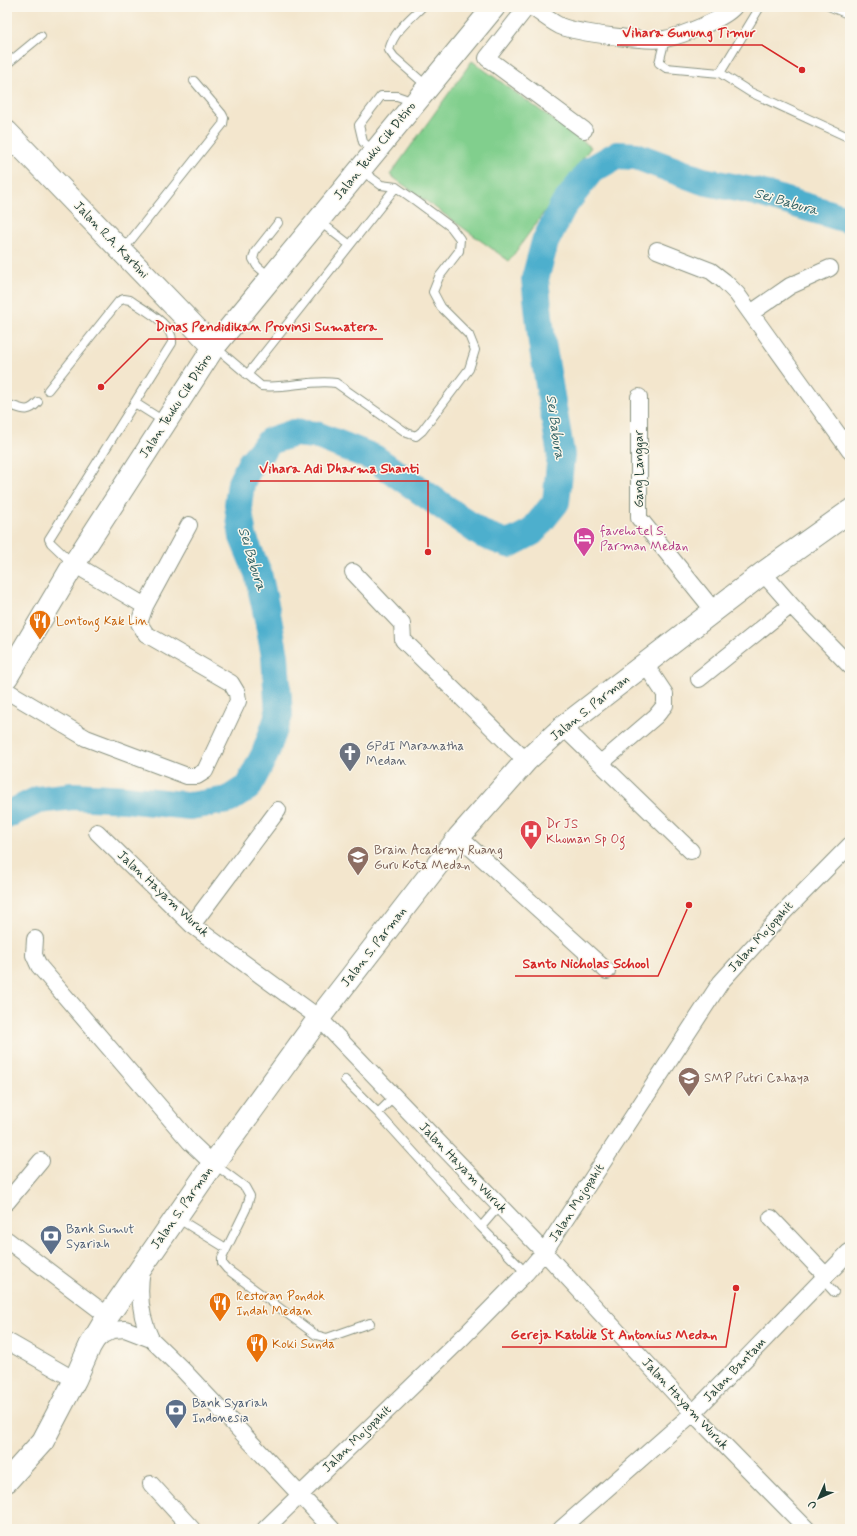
<svg xmlns="http://www.w3.org/2000/svg" width="857" height="1536" viewBox="0 0 857 1536" font-family="Mynerve,sans-serif">
<style>
.green{fill:#81cf8d;stroke:#508660}
.lines{fill:none;stroke-linecap:round;stroke-linejoin:round}
.river{stroke:#4eafcd;stroke-width:28}
.lane-casing{stroke:#899280;stroke-width:10}
.street-casing{stroke:#899280;stroke-width:18}
.secondary-casing{stroke:#899280;stroke-width:24}
.primary-casing{stroke:#899280;stroke-width:24}
.lane{stroke:#fff;stroke-width:8}
.street{stroke:#fff;stroke-width:16}
.secondary{stroke:#fff;stroke-width:22}
.primary{stroke:#fff;stroke-width:22}
.labels{text-anchor:middle;dominant-baseline:central;stroke-width:3;stroke-linejoin:round;paint-order:stroke}
.street-label{font-size:13px;fill:#1f3d34;stroke:#fbf7ec}
.hotel-label{font-size:13px;fill:#b23c85;stroke:#fbf7ec;text-anchor:start}
.food-label{font-size:13px;fill:#c56008;stroke:#fbf7ec;text-anchor:start}
.worship-label{font-size:13px;fill:#5b616d;stroke:#fbf7ec;text-anchor:start}
.health-label{font-size:13px;fill:#be3a42;stroke:#fbf7ec;text-anchor:start}
.education-label{font-size:13px;fill:#785e54;stroke:#fbf7ec;text-anchor:start}
.service-label{font-size:13px;fill:#4e5e75;stroke:#fbf7ec;text-anchor:start}
.water-label{font-size:14px;font-style:italic;fill:#2d5f62;stroke:#fbf7ec}
.leader{fill:none;stroke:#d62828;stroke-width:1.5}
.callout-dot{fill:#d62828;stroke:#fbf7ec;stroke-width:1.5}
.callout-label{font-size:14px;text-anchor:middle;font-weight:bold;fill:#d62828;stroke:#fbf7ec;stroke-width:3;stroke-linejoin:round;paint-order:stroke}
</style>
<rect width="100%" height="100%" fill="#fbf7ec"/>
<filter id="ink" filterUnits="userSpaceOnUse"><feTurbulence type="fractalNoise" baseFrequency=".025" numOctaves="2"/><feDisplacementMap in="SourceGraphic" scale="8" xChannelSelector="R" yChannelSelector="G"/><feConvolveMatrix kernelMatrix="1 2 1 2 8 2 1 2 1" color-interpolation-filters="sRGB"/></filter>
<filter id="wash" filterUnits="userSpaceOnUse"><feTurbulence type="fractalNoise" baseFrequency=".012" numOctaves="4" result="noise"/><feDisplacementMap in="SourceGraphic" scale="16" xChannelSelector="R" yChannelSelector="G"/><feGaussianBlur stdDeviation="0.9" result="paint"/><feColorMatrix in="noise" values="0 0 0 0 0 0 0 0 0 0 0 0 0 0 0 0 0 1.4 0 .05"/><feComposite in="paint" operator="in"/></filter>
<g filter="url(#wash)">
<rect width="100%" height="100%" fill="#f3e6cd"/>
<path class="green" d="M472,61L591,147L509,261L390,175Z"/>
<g class="lines">
<path class="river" d="M7,815L38,800L73,796L126,799L190,806L228,800L248,787L265,754L279,715L275,656L268,619L258,573L243,537L238,505L241,483L251,463L270,441L294,433L316,435L374,458L482,534L509,544L532,532L556,502L561,455L542,343L535,279L545,242L562,208L591,170L617,155L636,156L703,181L756,192L850,220"/>
</g>
</g>
<g filter="url(#ink)">
<g class="lines">
<g class="lane-casing">
<path id="lane" d="M422,7C409,20 394,31 389,50L394,57L428,87
M831,7L850,15
M665,39L659,63L666,68L720,73L750,92L850,138
M7,64L41,36
M720,73L760,7
M374,152L363,142L359,125L381,96H397L414,102
M7,156L18,145
M319,221L350,245
M123,250L223,124L224,118L222,114L194,81
M271,278L257,266L253,259L255,252L278,223
M215,347L261,386C286,389 311,379 336,383L407,433L416,436L422,431L469,369L475,350L469,335L441,307L433,292L439,277L459,251L460,239L451,227L416,201L396,187L381,185L361,170
M247,375L396,187
M48,390L119,301L124,299L130,300C144,310 174,324 172,343L49,539L51,543L73,564
M135,403L165,422
M7,404C21,408 27,415 38,402
M345,1080L378,1113
M394,1097L378,1113L481,1227L526,1273
M214,1164L245,1187L250,1196L246,1209L222,1258V1263L227,1269L316,1335L327,1338L370,1323
M177,1218L226,1248
M481,1227L499,1206
M823,1280L834,1292"/>
</g>
<g class="street-casing">
<path id="street" d="M527,7L487,58L584,130
M532,7C540,13 550,21 560,26C577,33 647,42 665,39C681,36 724,19 734,7
M657,250L711,271L724,281L737,294L850,451
M751,313L790,286L830,268
M639,397V518L714,611
M353,572L402,624L403,640L526,761
M763,573L791,605L850,666
M145,606L189,525
M699,679L791,605
M7,691L86,738L187,776H197L205,771L238,701L237,693L231,683L146,634L139,623L145,606L74,564
M563,727L691,851
M601,763L656,716L665,705V694L645,664
M97,832L192,925L319,1018L544,1252L693,1413L807,1529
M459,837L607,971
M192,925L278,810
M35,939L34,955L39,966L190,1142L213,1164
M7,1202L41,1161
M771,1218L826,1276
M7,1240L108,1316
M142,1269C138,1294 140,1317 151,1339
M7,1341L75,1380
M95,1342L103,1335L113,1330L125,1329L151,1339L184,1371L332,1529
M151,1484L192,1529
M265,1529L464,1336L526,1273L544,1252L721,982L786,910L850,845
M561,1529L693,1413L849,1252"/>
</g>
<g class="secondary-casing">
<path id="secondary" d="M7,132L214,347
M7,677L74,564L214,347L494,7"/>
</g>
<g class="primary-casing">
<path id="primary" d="M7,1481L43,1441L75,1380L90,1346L108,1316L213,1164L319,1018L459,837L526,761L563,727L763,573L850,511"/>
</g>
<use href="#lane" class="lane"/>
<use href="#street" class="street"/>
<use href="#secondary" class="secondary"/>
<use href="#primary" class="primary"/>
</g>
</g>
<defs>
<g id="hotel-pin" transform="scale(1.15)"><path d="M0 17L-7.5 6A9.5 9.5 0 1 1 7.5 6Z" fill="#d1479c" stroke="#fbf7ec"/><path d="M-6-4.5h1.5V1H6V5H4.5V3h-9V5H-6ZM-4 0a1.8 1.8 0 1 1 3.6 0ZM.5 0V-2.5h3Q6-2.5 6 0Z" fill="#fff"/></g>
<g id="restaurant-pin" transform="scale(1.15)"><path d="M0 17L-7.5 6A9.5 9.5 0 1 1 7.5 6Z" fill="#e8710a" stroke="#fbf7ec"/><path d="M-5-6h1v4h1v-4h1v4h1v-4h1v5L-1.5 .5V6h-2V.5L-5-1ZM5-6V6H3V1.5H1.5Q1.5-4 5-6Z" fill="#fff"/></g>
<g id="church-pin" transform="scale(1.15)"><path d="M0 17L-7.5 6A9.5 9.5 0 1 1 7.5 6Z" fill="#6b7280" stroke="#fbf7ec"/><path d="M-1.2-6h2.4v3.5h3.3v2.4h-3.3V6h-2.4V-.1h-3.3v-2.4h3.3Z" fill="#fff"/></g>
<g id="hospital-pin" transform="scale(1.15)"><path d="M0 17L-7.5 6A9.5 9.5 0 1 1 7.5 6Z" fill="#e0444e" stroke="#fbf7ec"/><path d="M-5-5h3v3.5h4V-5h3V5h-3V1.5h-4V5h-3Z" fill="#fff"/></g>
<g id="school-pin" transform="scale(1.15)"><path d="M0 17L-7.5 6A9.5 9.5 0 1 1 7.5 6Z" fill="#8d6e63" stroke="#fbf7ec"/><path d="M0-5L7-2L0 1L-7-2ZM-4 1L0 2.5L4 1V4Q0 6-4 4Z" fill="#fff"/></g>
<g id="bank-pin" transform="scale(1.15)"><path d="M0 17L-7.5 6A9.5 9.5 0 1 1 7.5 6Z" fill="#5c6f8a" stroke="#fbf7ec"/><path d="M-6-4H6V4H-6ZM0-2.3a2.3 2.3 0 1 0 0 4.6a2.3 2.3 0 1 0 0-4.6Z" fill="#fff"/></g>
</defs>
<g fill-rule="evenodd">
<use href="#hotel-pin" x="584" y="538"/>
<use href="#restaurant-pin" x="40" y="621"/>
<use href="#church-pin" x="350" y="753"/>
<use href="#hospital-pin" x="531" y="831"/>
<use href="#school-pin" x="358" y="857"/>
<use href="#school-pin" x="689" y="1078"/>
<use href="#bank-pin" x="51" y="1236"/>
<use href="#restaurant-pin" x="220" y="1303"/>
<use href="#restaurant-pin" x="257" y="1344"/>
<use href="#bank-pin" x="176" y="1410"/>
</g>
<g class="labels">
<g class="street-label">
<text transform="translate(375 151) rotate(-51)">Jalan Teuku Cik Ditiro</text>
<text transform="translate(111 240) rotate(46)">Jalan R.A. Kartini</text>
<text transform="translate(176 406) rotate(-57)">Jalan Teuku Cik Ditiro</text>
<text transform="translate(639 469) rotate(-90)">Gang Langgar</text>
<text transform="translate(590 708) rotate(-39)">Jalan S. Parman</text>
<text transform="translate(163 894) rotate(43)">Jalan Hayam Wuruk</text>
<text transform="translate(761 937) rotate(-48)">Jalan Mojopahit</text>
<text transform="translate(374 947) rotate(-52)">Jalan S. Parman</text>
<text transform="translate(463 1168) rotate(46)">Jalan Hayam Wuruk</text>
<text transform="translate(577 1203) rotate(-57)">Jalan Mojopahit</text>
<text transform="translate(182 1208) rotate(-55)">Jalan S. Parman</text>
<text transform="translate(735 1370) rotate(-46)">Jalan Bantam</text>
<text transform="translate(685 1404) rotate(47)">Jalan Hayam Wuruk</text>
<text transform="translate(357 1439) rotate(-44)">Jalan Mojopahit</text>
</g>
<g class="hotel-label">
<text x="600" y="531">favehotel S.<tspan x="600" dy="15">Parman Medan</tspan></text>
</g>
<g class="food-label">
<text x="56" y="621">Lontong Kak Lin</text>
<text x="236" y="1296">Restoran Pondok<tspan x="236" dy="15">Indah Medan</tspan></text>
<text x="272" y="1344">Koki Sunda</text>
</g>
<g class="worship-label">
<text x="366" y="746">GPdI Maranatha<tspan x="366" dy="15">Medan</tspan></text>
</g>
<g class="health-label">
<text x="546" y="824">Dr JS<tspan x="546" dy="15">Khoman Sp Og</tspan></text>
</g>
<g class="education-label">
<text x="374" y="850">Brain Academy Ruang<tspan x="374" dy="15">Guru Kota Medan</tspan></text>
<text x="704" y="1078">SMP Putri Cahaya</text>
</g>
<g class="service-label">
<text x="66" y="1229">Bank Sumut<tspan x="66" dy="15">Syariah</tspan></text>
<text x="192" y="1403">Bank Syariah<tspan x="192" dy="15">Indonesia</tspan></text>
</g>
<g class="water-label">
<text transform="translate(786 202) rotate(16)">Sei Babura</text>
<text transform="translate(555 427) rotate(82)">Sei Babura</text>
<text transform="translate(252 559) rotate(73)">Sei Babura</text>
</g>
</g>
<path class="leader" d="M802 70L762 45H617M101 387L149 339H383M428 552L428 481H250M689 905L658 976H515M736 1288L726 1347H502"/>
<g class="callout-dot">
<circle cx="802" cy="70" r="4"/>
<circle cx="101" cy="387" r="4"/>
<circle cx="428" cy="552" r="4"/>
<circle cx="689" cy="905" r="4"/>
<circle cx="736" cy="1288" r="4"/>
</g>
<g class="callout-label">
<text x="689" y="37">Vihara Gunung Timur</text>
<text x="266" y="331">Dinas Pendidikan Provinsi Sumatera</text>
<text x="339" y="473">Vihara Adi Dharma Shanti</text>
<text x="586" y="968">Santo Nicholas School</text>
<text x="614" y="1339">Gereja Katolik St Antonius Medan</text>
</g>
<rect width="857" height="1536" fill="none" stroke="#fbf7ec" stroke-width="24"/>
<g transform="translate(819 1498) rotate(225)" stroke="#fbf7ec" stroke-width="3" paint-order="stroke">
<path d="M0-3L7 15L0 10L-7 15Z" fill="#1f3d34"/>
<text y="-6" font-size="11" font-weight="bold" text-anchor="middle" fill="#1f3d34">U</text>
</g>
</svg>
